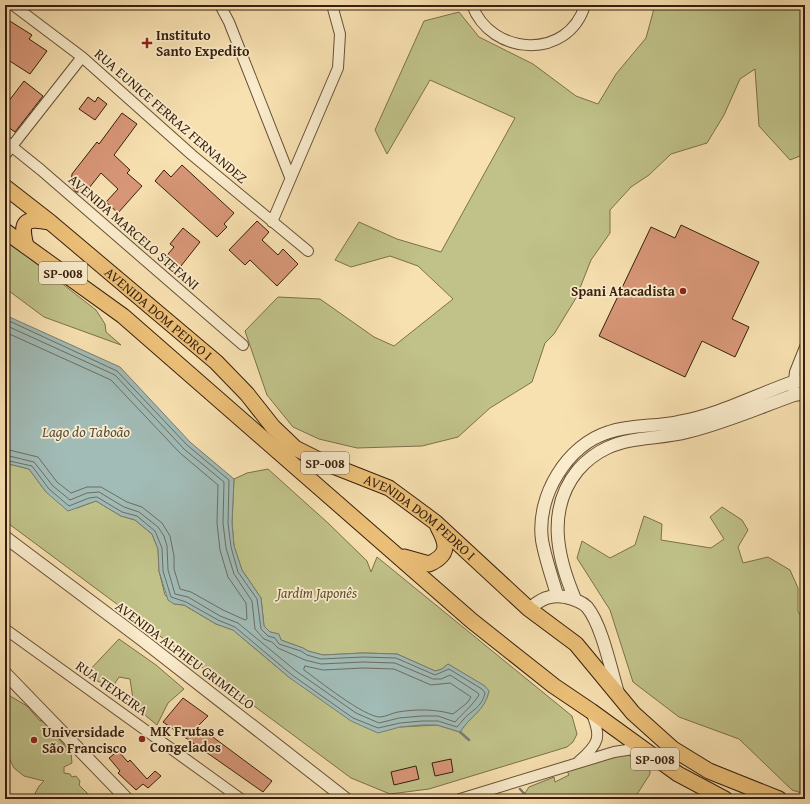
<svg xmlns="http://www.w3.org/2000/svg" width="810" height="804" viewBox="0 0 810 804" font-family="'Gentium Book Plus',serif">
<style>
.green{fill:#c0c289;stroke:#7c704b}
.water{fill:#a1bbb6;stroke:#777d72}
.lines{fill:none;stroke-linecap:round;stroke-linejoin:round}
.shore{stroke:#6c6d62;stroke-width:1}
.stream{stroke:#777d72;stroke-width:2.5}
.building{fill:#d89778;stroke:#371f0d}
.minor-casing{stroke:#675036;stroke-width:12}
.tertiary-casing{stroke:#675036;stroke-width:14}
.primary-casing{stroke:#371f0d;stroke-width:17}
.minor{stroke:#faeccc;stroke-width:10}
.tertiary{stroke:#faeccc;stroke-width:12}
.primary{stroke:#ecc078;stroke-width:15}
.poi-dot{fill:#8f2418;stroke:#faeccc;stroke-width:1.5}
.labels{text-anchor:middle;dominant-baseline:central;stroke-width:3.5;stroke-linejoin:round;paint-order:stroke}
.shield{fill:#faeccc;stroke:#725c46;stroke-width:1}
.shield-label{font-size:13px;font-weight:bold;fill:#371f0d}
.poi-label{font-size:14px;font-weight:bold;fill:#371f0d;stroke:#faeccc;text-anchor:start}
.street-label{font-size:14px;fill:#371f0d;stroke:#faeccc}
.park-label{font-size:14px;font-style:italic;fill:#605032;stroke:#faeccc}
.water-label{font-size:15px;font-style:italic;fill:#574e40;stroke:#faeccc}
</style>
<rect width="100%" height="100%" fill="#f8e1b1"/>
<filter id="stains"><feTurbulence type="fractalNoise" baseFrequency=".005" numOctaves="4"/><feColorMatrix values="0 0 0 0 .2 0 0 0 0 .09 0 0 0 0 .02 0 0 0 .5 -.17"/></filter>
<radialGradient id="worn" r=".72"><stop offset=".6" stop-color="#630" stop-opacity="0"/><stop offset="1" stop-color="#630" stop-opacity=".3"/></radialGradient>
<path class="green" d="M655,5H805V154L790,160L759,126L755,69L740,79L724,115L707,143L671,154L649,175L631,187L610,210V233L591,260L576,298L554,334L545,343L532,382L490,408L458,437L422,446L357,448L319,439L293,427L267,395L245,331L278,297L320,299L374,337L394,346L453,299L418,266L390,256L351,267L335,260L359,222L397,239L441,252L515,118L430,80L387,154L375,130L424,21L459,12L479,37L533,64L576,96L598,104L616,74L646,38Z
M5,239L96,310L105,324L106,332L121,345L44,317L5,288Z
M5,463L29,469L46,492L77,508L96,501L121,516L135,520L152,534L158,549L159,571L165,595L174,604L184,605L216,624L233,630L290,678L400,727L437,725L460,732C469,717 485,710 489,691L484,686L448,664L442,669L435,671L397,654L363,653L323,655L308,651L303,648L281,640L278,634L270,632L264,626L261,598L242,570L234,546L232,523L234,479L247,473L268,469L328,523L367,561L371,572L377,557L572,716L577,734L573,742L567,747L429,789L390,794L351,778L5,521Z
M722,507L742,520L748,530L738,547L743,563L768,557L790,570L798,588V612L805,619V794L792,790L739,739L679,717L633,682L610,610L577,558L582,541L610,558L635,545L644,516L662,524L661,540L711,548L724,539L710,517Z
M119,639L156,665L184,689L168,703L157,725L134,706L130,679L119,677L112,688L85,675Z
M5,688L10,696L27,706L39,720L44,722L71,753L72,763L64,767V773L70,774L72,777L76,776L80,781L79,785L89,795V799H32L39,786L44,781L24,776L14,768L9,758L5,763Z
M623,752L650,768V774L634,799H521L529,787L554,777L555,782L569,775L567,771Z"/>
<path class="water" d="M5,315L120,367L190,442L234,479L232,523L234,546L242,570L261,598L264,626L270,632L279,634L281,640L303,648L308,651L323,655L363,653L397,654L435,671L442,669L448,664L485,686L489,691C485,711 470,716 460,732L437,725H422L400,727L378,733L351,721L290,678L233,630L216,624L184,605L174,604L168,600L159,571L158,549L152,534L135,520L121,516L96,501L68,511L46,492L29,469L5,463Z"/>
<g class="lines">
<path class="shore" d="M5,319L117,371L187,445L229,480L228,523L231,547L238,572L257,599L261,629L268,636L275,638L279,644L301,651L307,655L321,659L363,657L396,658L435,675L449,669L482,689L485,693C482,708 471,710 463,720C461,722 459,725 457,727L438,721H422L400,723L378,728L353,718L292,675L235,627L218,620L186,602L171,597L163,571L162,548L155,531L137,516L122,512L97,497L89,498L69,506L49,489L32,466L5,460
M5,325L115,375L184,449L224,482L223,523L226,548L234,574L252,601L255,629L264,639L272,642L278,648L305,660L321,664L363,662L395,663L433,679H441L450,675L478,693L479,695C472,706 463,713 455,722L438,716H422L399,718L379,723L356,713L296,671L238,623L220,616L188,597L175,594L168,570L167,546L164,536L158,527L139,512L124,507L99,492L87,493L70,500L53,486L34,462L5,455
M5,332L111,380L180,453L218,485L217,523L220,550L228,577L246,603L247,619L245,620L223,610L191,592L180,589L174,569V556L170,536L162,523L142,507L127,502L101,487H87L71,493L57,482L38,457L5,449
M305,666L323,670L363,668L394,669L431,685L450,683L471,697L467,703L453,714C434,709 417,709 398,712C392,713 385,717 380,717C364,717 318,680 304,670Z"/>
<path class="stream" d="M460,732L469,740
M520,789L529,799"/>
</g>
<path class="building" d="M5,18L32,35L29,39L47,51L30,74L5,58Z
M24,81L43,96L15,132L5,125V106Z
M88,97L95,102L98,97L107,104L95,120L79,109Z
M122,113L137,124L114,155L130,170L127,173L142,186L118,213L106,202L118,189L101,173L89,188L82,192H76L71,184L72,174L97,142L99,144Z
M182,165L234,213L224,224L227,227L217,237L155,181L164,170L171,177Z
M257,221L269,232L262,240L278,255L283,249L298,264L277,286L250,260L245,265L229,250Z
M681,225L759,262L732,319L749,327L735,357L702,341L685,377L599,336L651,227L675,238Z
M183,228L200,242L177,271L163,260L174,247L170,244Z
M183,698L208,716L198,726L272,781L263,792L163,722Z
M118,751L128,762L130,760L147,779L155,771L161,776L148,788L143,784L136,790L118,773L120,771L109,758Z
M451,759L453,772L435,776L432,763Z
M416,766L419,779L394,785L391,772Z"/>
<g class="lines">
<g class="minor-casing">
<path id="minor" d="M13,5L82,57L192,155L308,251
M220,5L229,22L290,177
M472,5C491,56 568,61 585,5
M5,141L41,170L243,345
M5,155L82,57
M272,222L338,68L340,34L332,5
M793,389L795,372L805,347
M5,629L241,799
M579,761C599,744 602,737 591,712
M460,799L614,752L633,749L643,753"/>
</g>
<g class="tertiary-casing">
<path id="tertiary" d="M5,537L141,639L346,799
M557,595C552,577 545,558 542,540C536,496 567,445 609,432C632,424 655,427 678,422C716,416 756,395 793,382L805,381
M575,599C557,557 546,509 578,470C586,461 596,453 607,448C632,436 661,439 687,432C724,423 758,408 794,395L805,393
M529,609C541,599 550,594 565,597C573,599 581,601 587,607C602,625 611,670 618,693
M5,673L127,799"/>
</g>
<g class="primary-casing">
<g id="primary">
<path id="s1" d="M5,187L50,222L216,362L247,394L273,427L295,448L323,462L389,488L435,522L529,609L576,644L633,713L673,749L709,771L779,799"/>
<path d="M5,231L123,316L472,621L554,686L591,711L678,774L725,799"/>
<path d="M26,246C20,222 24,217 49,222"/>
<path d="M404,557L429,564C449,555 448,545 438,527"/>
</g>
</g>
<use href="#minor" class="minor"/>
<use href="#tertiary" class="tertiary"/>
<use href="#primary" class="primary"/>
</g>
<g class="poi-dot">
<path d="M145 37h4v4h4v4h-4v4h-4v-4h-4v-4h4z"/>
<circle cx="683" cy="291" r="4"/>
<circle cx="142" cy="739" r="4"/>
<circle cx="34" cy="740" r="4"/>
</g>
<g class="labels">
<g class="shield">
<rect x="39" y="262" width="48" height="22" rx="3"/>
<rect x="301" y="452" width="48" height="22" rx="3"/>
<rect x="631" y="748" width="48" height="22" rx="3"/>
</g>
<g class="shield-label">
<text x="63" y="273">SP-008</text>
<text x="325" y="463">SP-008</text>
<text x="655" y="759">SP-008</text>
</g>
<g class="poi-label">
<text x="156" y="35">Instituto<tspan x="156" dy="16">Santo Expedito</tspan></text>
<text x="675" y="291" text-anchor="end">Spani Atacadista</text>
<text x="150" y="731">MK Frutas e<tspan x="150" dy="16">Congelados</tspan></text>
<text x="42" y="732">Universidade<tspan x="42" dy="16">São Francisco</tspan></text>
</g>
<g class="street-label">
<text transform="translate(171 116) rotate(41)">RUA EUNICE FERRAZ FERNANDEZ</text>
<text transform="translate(134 232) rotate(41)">AVENIDA MARCELO STEFANI</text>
<text stroke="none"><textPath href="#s1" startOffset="199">AVENIDA DOM PEDRO I</textPath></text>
<text stroke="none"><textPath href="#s1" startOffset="535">AVENIDA DOM PEDRO I</textPath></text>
<text transform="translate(185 655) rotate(37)">AVENIDA ALPHEU GRIMELLO</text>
<text transform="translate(112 688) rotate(35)">RUA TEIXEIRA</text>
</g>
<g class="park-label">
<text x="317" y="593">Jardim Japonês</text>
</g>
<g class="water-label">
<text x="86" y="431">Lago do Taboão</text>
</g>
</g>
<rect width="810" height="804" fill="none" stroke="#f8e1b1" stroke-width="20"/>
<rect x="6" y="6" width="798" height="792" fill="none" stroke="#371f0d" stroke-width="2"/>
<rect x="10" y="10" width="790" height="784" fill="none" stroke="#371f0d"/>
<rect width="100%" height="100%" filter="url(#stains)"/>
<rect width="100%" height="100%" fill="url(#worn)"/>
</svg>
